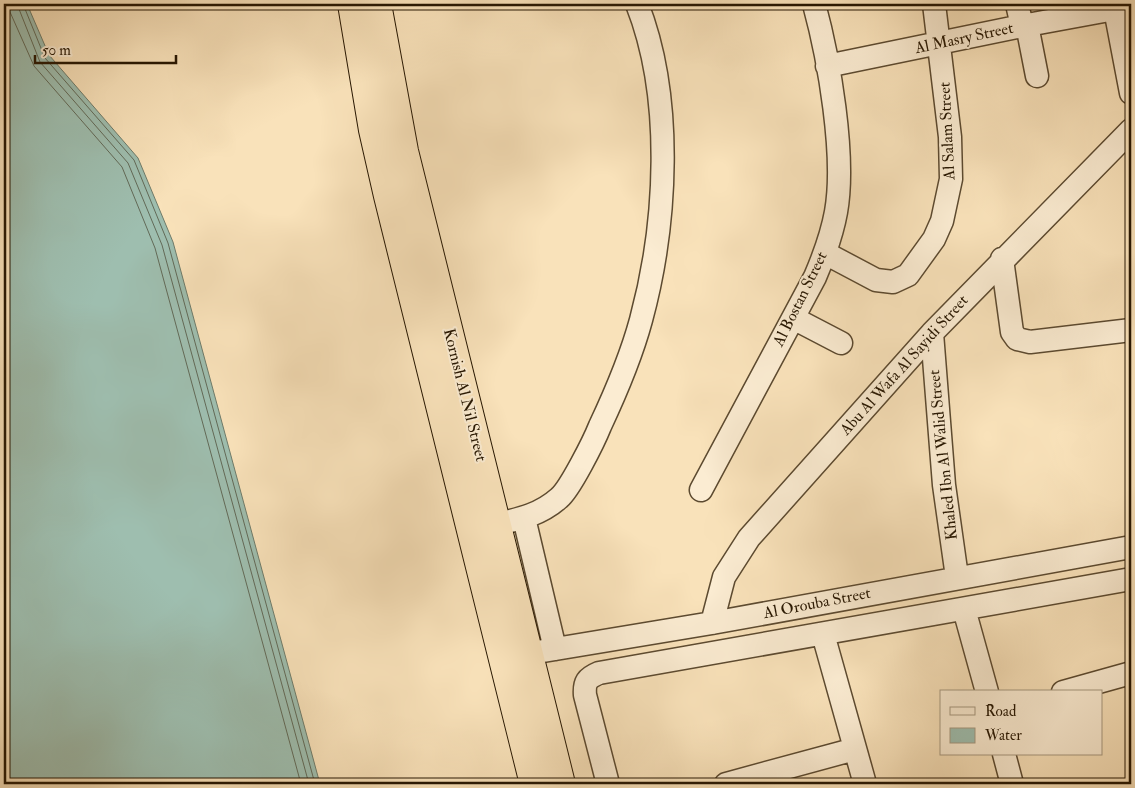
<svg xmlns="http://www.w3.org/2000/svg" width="1135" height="788" viewBox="0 0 1135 788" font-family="'IM FELL Double Pica',serif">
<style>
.water{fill:#9ebeaf;stroke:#6e7b6a}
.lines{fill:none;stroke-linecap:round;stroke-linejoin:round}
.shore{stroke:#626a58;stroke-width:1}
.street-casing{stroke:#5c4a30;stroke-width:25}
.highway-casing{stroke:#271702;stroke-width:30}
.street{stroke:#fbecd2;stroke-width:22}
.highway{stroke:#f9e2ba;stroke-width:28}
.labels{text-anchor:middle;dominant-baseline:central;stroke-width:4;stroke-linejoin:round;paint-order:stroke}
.street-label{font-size:16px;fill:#271702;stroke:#fbecd2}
</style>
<rect width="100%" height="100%" fill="#f9e2ba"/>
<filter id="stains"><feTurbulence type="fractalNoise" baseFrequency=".004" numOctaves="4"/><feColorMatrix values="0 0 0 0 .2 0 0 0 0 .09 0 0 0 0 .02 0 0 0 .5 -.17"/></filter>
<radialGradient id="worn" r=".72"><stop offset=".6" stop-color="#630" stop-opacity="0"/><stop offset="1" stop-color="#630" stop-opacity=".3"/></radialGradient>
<path class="water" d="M4,4H27L49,55L138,158L173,242L320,784H4Z"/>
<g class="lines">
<path class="shore" d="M9,4L10,12L34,66L122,167L155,248L301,784
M17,4L40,62L128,163L162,245L309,784
M23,4L45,58L134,160L168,243L315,784"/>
<g class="street-casing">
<path id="street" d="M1017,4L1022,26
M1114,4L1131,93
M1027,25L1037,76
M827,66L1022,26L1131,6
M825,253L876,280L893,282L908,275L934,239L942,221L951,179L950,137L934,4
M1002,259L1012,332L1017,339L1030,342L1131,330
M793,318L841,343
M932,333L944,485L957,577
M701,490L815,277C824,256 832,234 836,212C846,156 829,59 814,4
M524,518L555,649
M497,524C521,519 541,514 559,498C570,489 594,441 600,426C616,392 631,357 641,320C667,224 674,98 637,4
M964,609L987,692
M712,623L724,577L749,538L932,333L1131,130
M823,634L865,784
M513,656L712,623L1131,547
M1063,692L1131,673
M1004,754L1012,784
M608,784L585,695C584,682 587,678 599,673L1131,579
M726,784L855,749"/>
</g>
<g class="highway-casing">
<path id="highway" d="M352,4L373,130L388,196L534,784
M377,4L404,151L561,784"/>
</g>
<use href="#street" class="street"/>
<use href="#highway" class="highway"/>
</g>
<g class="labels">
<g class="street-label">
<text transform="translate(964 38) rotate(-12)">Al Masry Street</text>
<text transform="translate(947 131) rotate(-93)">Al Salam Street</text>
<text transform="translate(800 299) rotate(-64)">Al Bostan Street</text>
<text transform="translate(904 365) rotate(-48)">Abu Al Wafa Al Sayidi Street</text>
<text transform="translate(465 395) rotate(76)">Kornish Al Nil Street</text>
<text transform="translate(943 455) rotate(-96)">Khaled Ibn Al Walid Street</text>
<text transform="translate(817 603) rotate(-11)">Al Orouba Street</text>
</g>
</g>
<rect width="1135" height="788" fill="none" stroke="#f9e2ba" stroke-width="20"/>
<rect x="5" y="5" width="1125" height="778" fill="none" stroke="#271702" stroke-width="2.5"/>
<rect x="10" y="10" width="1115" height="768" fill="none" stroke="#271702"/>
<rect x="940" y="690" width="162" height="65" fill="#fbecd2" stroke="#a6977f"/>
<rect x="950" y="707" width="25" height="8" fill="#fbecd2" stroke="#a6977f"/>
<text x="985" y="716" font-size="15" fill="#271702">Road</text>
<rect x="950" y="728" width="25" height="15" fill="#9ebeaf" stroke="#a6977f"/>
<text x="985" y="740" font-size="15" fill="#271702">Water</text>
<path d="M35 55v8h141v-8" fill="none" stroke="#271702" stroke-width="2.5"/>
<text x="42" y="55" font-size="15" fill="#271702" stroke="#fbecd2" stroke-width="4" paint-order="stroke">50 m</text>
<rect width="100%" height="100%" filter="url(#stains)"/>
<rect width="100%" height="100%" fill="url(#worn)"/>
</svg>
